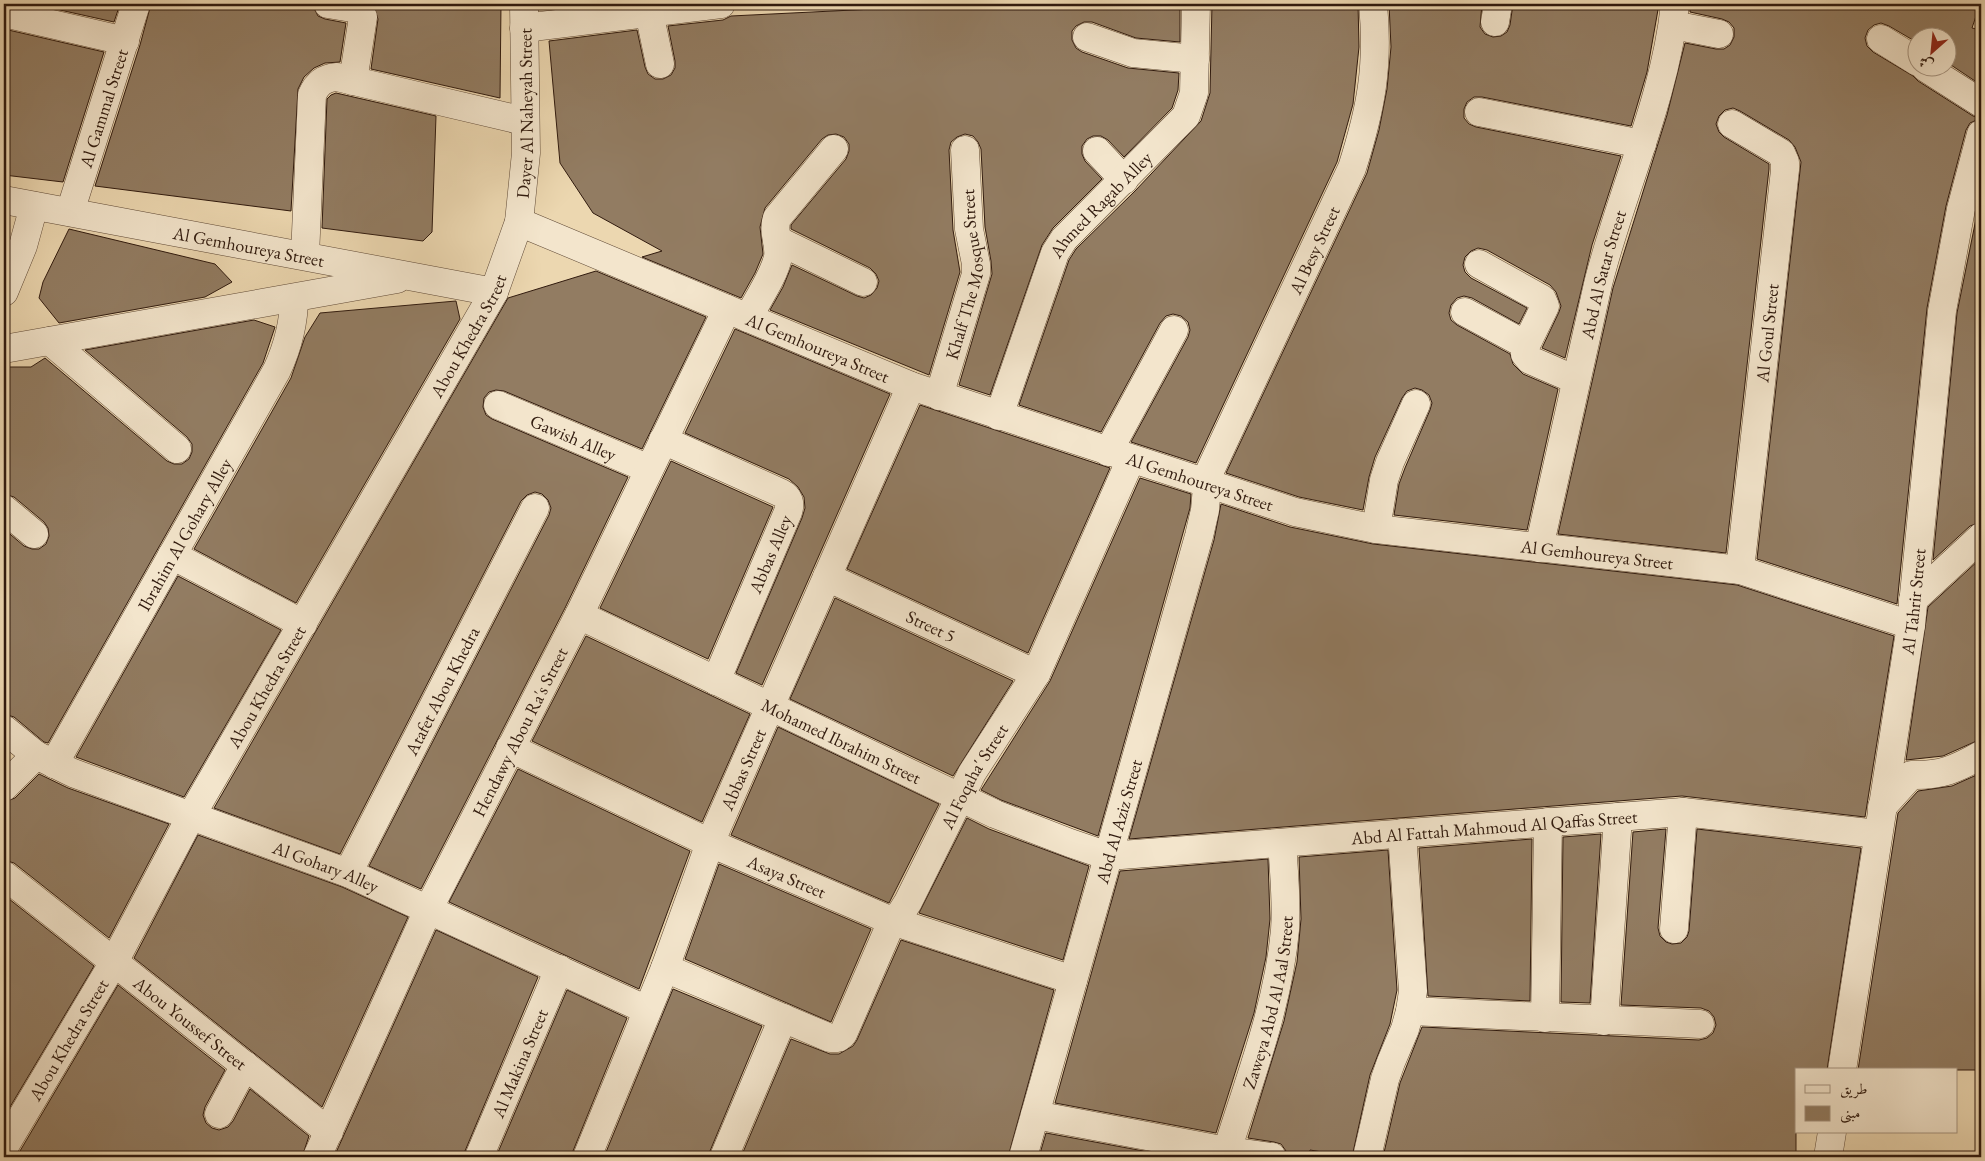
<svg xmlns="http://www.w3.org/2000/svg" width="1985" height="1161" viewBox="0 0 1985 1161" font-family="'EB Garamond',Amiri,serif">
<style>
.building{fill:#927c62;stroke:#301a0e}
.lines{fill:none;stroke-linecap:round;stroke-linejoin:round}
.minor-casing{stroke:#5f4936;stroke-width:29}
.tertiary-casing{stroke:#5f4936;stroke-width:29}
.minor{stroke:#f3e5cc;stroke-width:28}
.tertiary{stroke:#f3e5cc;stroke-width:28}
.labels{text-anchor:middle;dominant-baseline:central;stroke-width:4.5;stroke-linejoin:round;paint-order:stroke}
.street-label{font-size:18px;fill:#301a0e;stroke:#f3e5cc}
</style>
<rect width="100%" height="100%" fill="#ecd7b0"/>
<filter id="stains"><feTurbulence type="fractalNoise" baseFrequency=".004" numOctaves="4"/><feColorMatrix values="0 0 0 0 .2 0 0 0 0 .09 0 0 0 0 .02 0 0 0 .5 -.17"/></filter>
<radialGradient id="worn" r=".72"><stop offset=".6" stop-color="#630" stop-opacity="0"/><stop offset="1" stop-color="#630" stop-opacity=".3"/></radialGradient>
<path class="building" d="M33,4H120L114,22Z
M151,4H299L313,6L318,16L325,19L346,23L340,62L325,63L314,68L304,77L298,89L291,211L95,186L140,45Z
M373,4H501L500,98L371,69L378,19Z
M546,4H594L547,9Z
M935,4H1180V42L1136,38L1092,22H1084L1076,26L1072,31V40L1076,48L1082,52L1128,68L1179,73L1178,90L1172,108L1124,157L1108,140L1101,136H1093L1087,139L1082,146V154L1085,161L1102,179L1053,228L1042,245L990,395L959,385L992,274L991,261L985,227L981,149L978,142L973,136L965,134L957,137L951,142L949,150L953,230L960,272L929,375L770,310L783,287L792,265L857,296L864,298L871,295L877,288L879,281L876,274L870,268L791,229V225L846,159L849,151V144L844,137L836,134L828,135L822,139L765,208L760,227L763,254L755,273L741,298L642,257L662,251L593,213L560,163L549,41L637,30L645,67L648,74L655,79H663L671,75L675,68V61L668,26L723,20L731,16L935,6Z
M1212,4H1358L1359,47L1353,104L1337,162L1196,463L1131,442L1188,337L1190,330L1188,322L1181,316L1173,314L1166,316L1160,323L1101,432L1019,405L1069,260L1076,249L1135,191L1201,121L1210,93Z
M1389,4H1482L1480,27L1485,34L1493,37L1501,36L1507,32L1510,25L1513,4H1659L1647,72L1631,126L1482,97H1474L1467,102L1464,109V118L1469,124L1476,127L1621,156L1592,245L1565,358L1542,348L1559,312L1561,306L1556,292L1550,285L1487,250L1478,248L1471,251L1465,257L1463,265L1465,272L1471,278L1527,308L1519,324L1472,298L1464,296L1457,298L1451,305L1449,313L1451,320L1457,325L1510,354L1513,364L1523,374L1558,389L1527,530L1394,515L1399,484L1405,468L1430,410L1432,403L1429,395L1422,390L1415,388L1407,391L1402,398L1375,457L1369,477L1363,510L1299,497L1226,473L1367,173L1379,130L1387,89L1391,47Z
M1690,4H1980L1972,28L1981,30V85L1948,63V38H1918V43L1889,26L1881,23L1874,25L1868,30L1865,38L1867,46L1873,52L1913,76L1918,81L1973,116L1981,118L1970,123L1966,130L1946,206L1927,308L1897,604L1757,559L1801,162L1795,147L1789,140L1740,111L1733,108L1725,110L1719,116L1716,124L1719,132L1724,137L1769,164V169L1726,553L1558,534L1613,288L1667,115L1685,43L1716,49H1724L1730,45L1734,37V28L1729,22L1722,19L1690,12Z
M4,29L104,52L63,182L4,175Z
M336,93L436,116L432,232L423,241L322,228L327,99L331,95Z
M1981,194V522L1970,526L1933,560L1957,313Z
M69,229L215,264L232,282L205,297L59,323L39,298L43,282Z
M596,271L706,317L642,449L504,391L496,390L489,392L484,398L483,407L486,415L492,419L628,477L565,608L421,889L369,866L549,515L551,508L548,500L542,494L535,492L527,495L521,501L340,854L214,808L508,298Z
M456,301L460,319L296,603L194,549L291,378L305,337L320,313Z
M254,320L275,327L263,363L48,743L44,742L14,717L4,714V529L24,546L32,549H39L46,544L49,536L48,528L44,522L14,497L4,494V367H31L45,358L167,461L174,464H182L189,459L192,452V444L187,437L85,350Z
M735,329L890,394L762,685L736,673L802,518L805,508L804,497L798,487L789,479L685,433Z
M920,405L1110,468L1028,653L847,569Z
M671,461L773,507L708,659L600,608Z
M1140,478L1191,494L1190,508L1098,836L1001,800L981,790L1050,681Z
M1221,504L1290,527L1373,544L1737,585L1894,636L1865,817L1682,796L1129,839L1214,540Z
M1981,558V739L1943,756L1906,760L1928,607Z
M178,576L281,630L184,797L76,757Z
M835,598L1013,681L953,776L790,699Z
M586,636L750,714L702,822L532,741Z
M778,727L939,804L889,903L731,835Z
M518,769L690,851L639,989L449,902Z
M1981,773V1070H1858L1898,813L1918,791L1952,786Z
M39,774L68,788L169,824L109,938L14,863L4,860V802L15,798Z
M967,818L989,829L1089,866L1063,960L919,913Z
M1666,829L1658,928L1660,936L1666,942L1672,944L1681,943L1687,937L1689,931L1697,829L1861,848L1827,1070H1796V1157H1383L1400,1083L1422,1027L1699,1040L1707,1038L1713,1033L1716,1025L1714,1017L1709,1011L1701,1008L1621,1005L1633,832Z
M1601,834L1590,1003L1561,1002L1563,837Z
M198,835L342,887L408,917L322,1107L134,958Z
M1532,839L1530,1001L1428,996L1419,848Z
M1388,850L1397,990L1390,1024L1370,1075L1352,1157L1310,1150L1309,1157H1287L1286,1151L1281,1144L1274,1142L1248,1138L1284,1021L1297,962L1301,919L1299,857Z
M1268,859L1270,919L1266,957L1254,1013L1216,1133L1055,1103L1120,871Z
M719,864L871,929L831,1022L685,959Z
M4,895L94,966L4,1117Z
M436,930L538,977L465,1151L464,1157H334Z
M901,940L1054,990L1008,1157H741L791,1039L830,1054H839L853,1046L857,1040Z
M118,985L225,1070L205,1107L203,1115L206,1123L212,1128L219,1130L228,1127L233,1121L250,1089L309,1136L302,1157H27L20,1151Z
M673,989L762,1026L710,1151L709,1157H604Z
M567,990L627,1018L573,1151L572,1157H496Z
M1046,1133L1176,1157H1039Z"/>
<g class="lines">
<g class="minor-casing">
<g id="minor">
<path d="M328,4L358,9L363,17L353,81"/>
<path d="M649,12L660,64"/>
<path d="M4,13L125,41"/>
<path d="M1495,22L1498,4"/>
<path d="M1673,25L1719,34"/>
<path d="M524,28L721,4"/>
<path d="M1087,37L1133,53L1195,59"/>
<path d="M1881,39L1918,62"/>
<path d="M1926,68L1981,103"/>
<path d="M1479,112L1642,144"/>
<path d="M1732,124L1781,153L1785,162V170L1740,570"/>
<path d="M1097,151L1124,180"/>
<path id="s1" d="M4,200L494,292"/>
<path id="s2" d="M70,212L136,4"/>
<path d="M777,240L863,282"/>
<path d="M305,256L312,95C317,83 324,78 337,77L524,121"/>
<path d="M1479,264L1542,299L1545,306L1526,345L1525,354L1530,360L1576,380"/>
<path d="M4,292L23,246L34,206"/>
<path d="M1465,312L1526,345"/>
<path d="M748,318C757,300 774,276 778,257C780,243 772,232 777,218L834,149"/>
<path d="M50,341L177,449"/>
<path d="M4,349L397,279"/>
<path id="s3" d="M939,396L976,274V264L969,229L965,150"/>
<path id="s4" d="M498,405L649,469"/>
<path id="s5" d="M999,416L1055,253L1064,239L1186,116L1194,93L1196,4"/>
<path d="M663,440L781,493C789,497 791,503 788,512L716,681"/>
<path d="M1108,452L1174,330"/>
<path d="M4,509L34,534"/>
<path d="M1376,529L1384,480L1390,462L1416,404"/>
<path id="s6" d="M1539,548L1598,284C1621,191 1665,101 1675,4"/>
<path d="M172,555L303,624"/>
<path id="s7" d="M827,577L1036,674"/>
<path d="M1913,600L1981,537"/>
<path id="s8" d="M579,615L995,814L1070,843L1108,856L1683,812L1878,834"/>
<path id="s9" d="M4,729L36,755L73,773L348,873L647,1010"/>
<path id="s10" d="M510,748L710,843L892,921L1073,980"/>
<path id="s11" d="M54,764L277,370C288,346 294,324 294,298"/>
<path d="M4,787L36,755"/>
<path d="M1882,807L1911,775C1941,776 1956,769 1981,755"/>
<path id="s12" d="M348,873L535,508"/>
<path id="s13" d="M4,875L329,1132"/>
<path d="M1674,929L1683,812"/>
<path id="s14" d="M665,968L830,1038H838L843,1034L892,921L901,913L908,902L972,773L1036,674L1131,459"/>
<path d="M1410,1011L1700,1024"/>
<path d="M1545,1018L1548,822"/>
<path d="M1604,1021L1618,817"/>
<path id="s15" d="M1842,1070L1911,625L1942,311L1961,209L1981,134"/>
<path d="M219,1114L245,1065"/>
<path d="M1035,1115L1227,1151L1272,1157"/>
<path id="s16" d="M4,1147L114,962L191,816L494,292L519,222L911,386L1295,512L1376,529L1740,570L1911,625"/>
<path id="s17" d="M317,1157L428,910L579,615L727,309"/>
<path id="s18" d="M479,1157L559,969"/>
<path id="s19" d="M587,1157L665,968L710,843L911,386"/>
<path d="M724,1157L783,1018"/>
<path id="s20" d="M1225,1157C1248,1083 1278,1008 1285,930C1287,901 1284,872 1282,843"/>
<path d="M1367,1157L1385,1079L1391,1062L1405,1029L1410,1011L1413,991L1402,833"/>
<path d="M1828,1157L1832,1132"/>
</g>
</g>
<g class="tertiary-casing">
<g id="tertiary">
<path id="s21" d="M519,222L526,153L524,4"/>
<path id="s22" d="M1023,1157L1199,536L1205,510L1208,475L1352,168C1371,109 1379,66 1373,4"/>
</g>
</g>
<use href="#minor" class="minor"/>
<use href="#tertiary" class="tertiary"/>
</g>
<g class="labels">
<g class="street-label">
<text stroke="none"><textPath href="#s2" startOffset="109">Al Gammal Street</textPath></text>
<text stroke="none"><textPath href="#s21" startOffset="109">Dayer Al Naheyah Street</textPath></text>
<text stroke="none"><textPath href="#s5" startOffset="239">Ahmed Ragab Alley</textPath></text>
<text stroke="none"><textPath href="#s1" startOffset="249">Al Gemhoureya Street</textPath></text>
<text stroke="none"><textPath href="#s22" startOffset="956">Al Besy Street</textPath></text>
<text stroke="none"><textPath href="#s3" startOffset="126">Khalf The Mosque Street</textPath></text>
<text stroke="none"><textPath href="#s6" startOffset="281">Abd Al Satar Street</textPath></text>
<text transform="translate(1767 333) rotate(-84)">Al Goul Street</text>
<text stroke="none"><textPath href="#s16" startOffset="935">Abou Khedra Street</textPath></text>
<text stroke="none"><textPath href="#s16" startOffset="1384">Al Gemhoureya Street</textPath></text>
<text stroke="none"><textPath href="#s4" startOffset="82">Gawish Alley</textPath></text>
<text stroke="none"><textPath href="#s16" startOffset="1789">Al Gemhoureya Street</textPath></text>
<text stroke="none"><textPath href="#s11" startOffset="264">Ibrahim Al Gohary Alley</textPath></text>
<text transform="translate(770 554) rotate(-67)">Abbas Alley</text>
<text stroke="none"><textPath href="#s16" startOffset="2194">Al Gemhoureya Street</textPath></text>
<text stroke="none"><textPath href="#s15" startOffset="474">Al Tahrir Street</textPath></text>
<text stroke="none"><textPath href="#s7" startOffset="115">Street 5</textPath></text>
<text stroke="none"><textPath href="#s16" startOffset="530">Abou Khedra Street</textPath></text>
<text stroke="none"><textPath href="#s12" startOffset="205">Atafet Abou Khedra</textPath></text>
<text stroke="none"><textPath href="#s17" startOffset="471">Hendawy Abou Ra's Street</textPath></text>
<text stroke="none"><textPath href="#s8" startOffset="291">Mohamed Ibrahim Street</textPath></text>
<text stroke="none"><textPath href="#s19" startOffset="418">Abbas Street</textPath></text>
<text stroke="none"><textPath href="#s14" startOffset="484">Al Foqaha' Street</textPath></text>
<text stroke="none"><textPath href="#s22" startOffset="349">Abd Al Aziz Street</textPath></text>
<text stroke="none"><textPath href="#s8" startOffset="969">Abd Al Fattah Mahmoud Al Qaffas Street</textPath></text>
<text stroke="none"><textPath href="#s9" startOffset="352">Al Gohary Alley</textPath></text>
<text stroke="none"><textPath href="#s10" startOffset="305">Asaya Street</textPath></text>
<text stroke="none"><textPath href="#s20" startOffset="161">Zaweya Abd Al Aal Street</textPath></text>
<text stroke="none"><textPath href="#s13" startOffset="238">Abou Youssef Street</textPath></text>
<text stroke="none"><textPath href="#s16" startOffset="125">Abou Khedra Street</textPath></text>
<text stroke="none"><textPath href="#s18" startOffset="102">Al Makina Street</textPath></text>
</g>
</g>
<rect width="1985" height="1161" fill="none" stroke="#ecd7b0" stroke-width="20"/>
<rect x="5" y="5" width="1975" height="1151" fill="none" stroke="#301a0e" stroke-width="2.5"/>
<rect x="10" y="10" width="1965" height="1141" fill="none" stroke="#301a0e"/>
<rect x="1795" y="1068" width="162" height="65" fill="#f3e5cc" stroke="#a59480"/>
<rect x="1805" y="1085" width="25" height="8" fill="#f3e5cc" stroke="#a59480"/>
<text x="1840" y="1094" font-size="15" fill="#301a0e">طريق</text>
<rect x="1805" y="1106" width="25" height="15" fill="#927c62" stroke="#a59480"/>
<text x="1840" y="1118" font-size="15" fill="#301a0e">مبنى</text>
<g transform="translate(1932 52) rotate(207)"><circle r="24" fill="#f3e5cc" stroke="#a59480"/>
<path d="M0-4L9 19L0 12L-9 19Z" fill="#8f2418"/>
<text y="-8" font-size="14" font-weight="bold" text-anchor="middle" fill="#301a0e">ش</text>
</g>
<rect width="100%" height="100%" filter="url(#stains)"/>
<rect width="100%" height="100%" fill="url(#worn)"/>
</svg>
